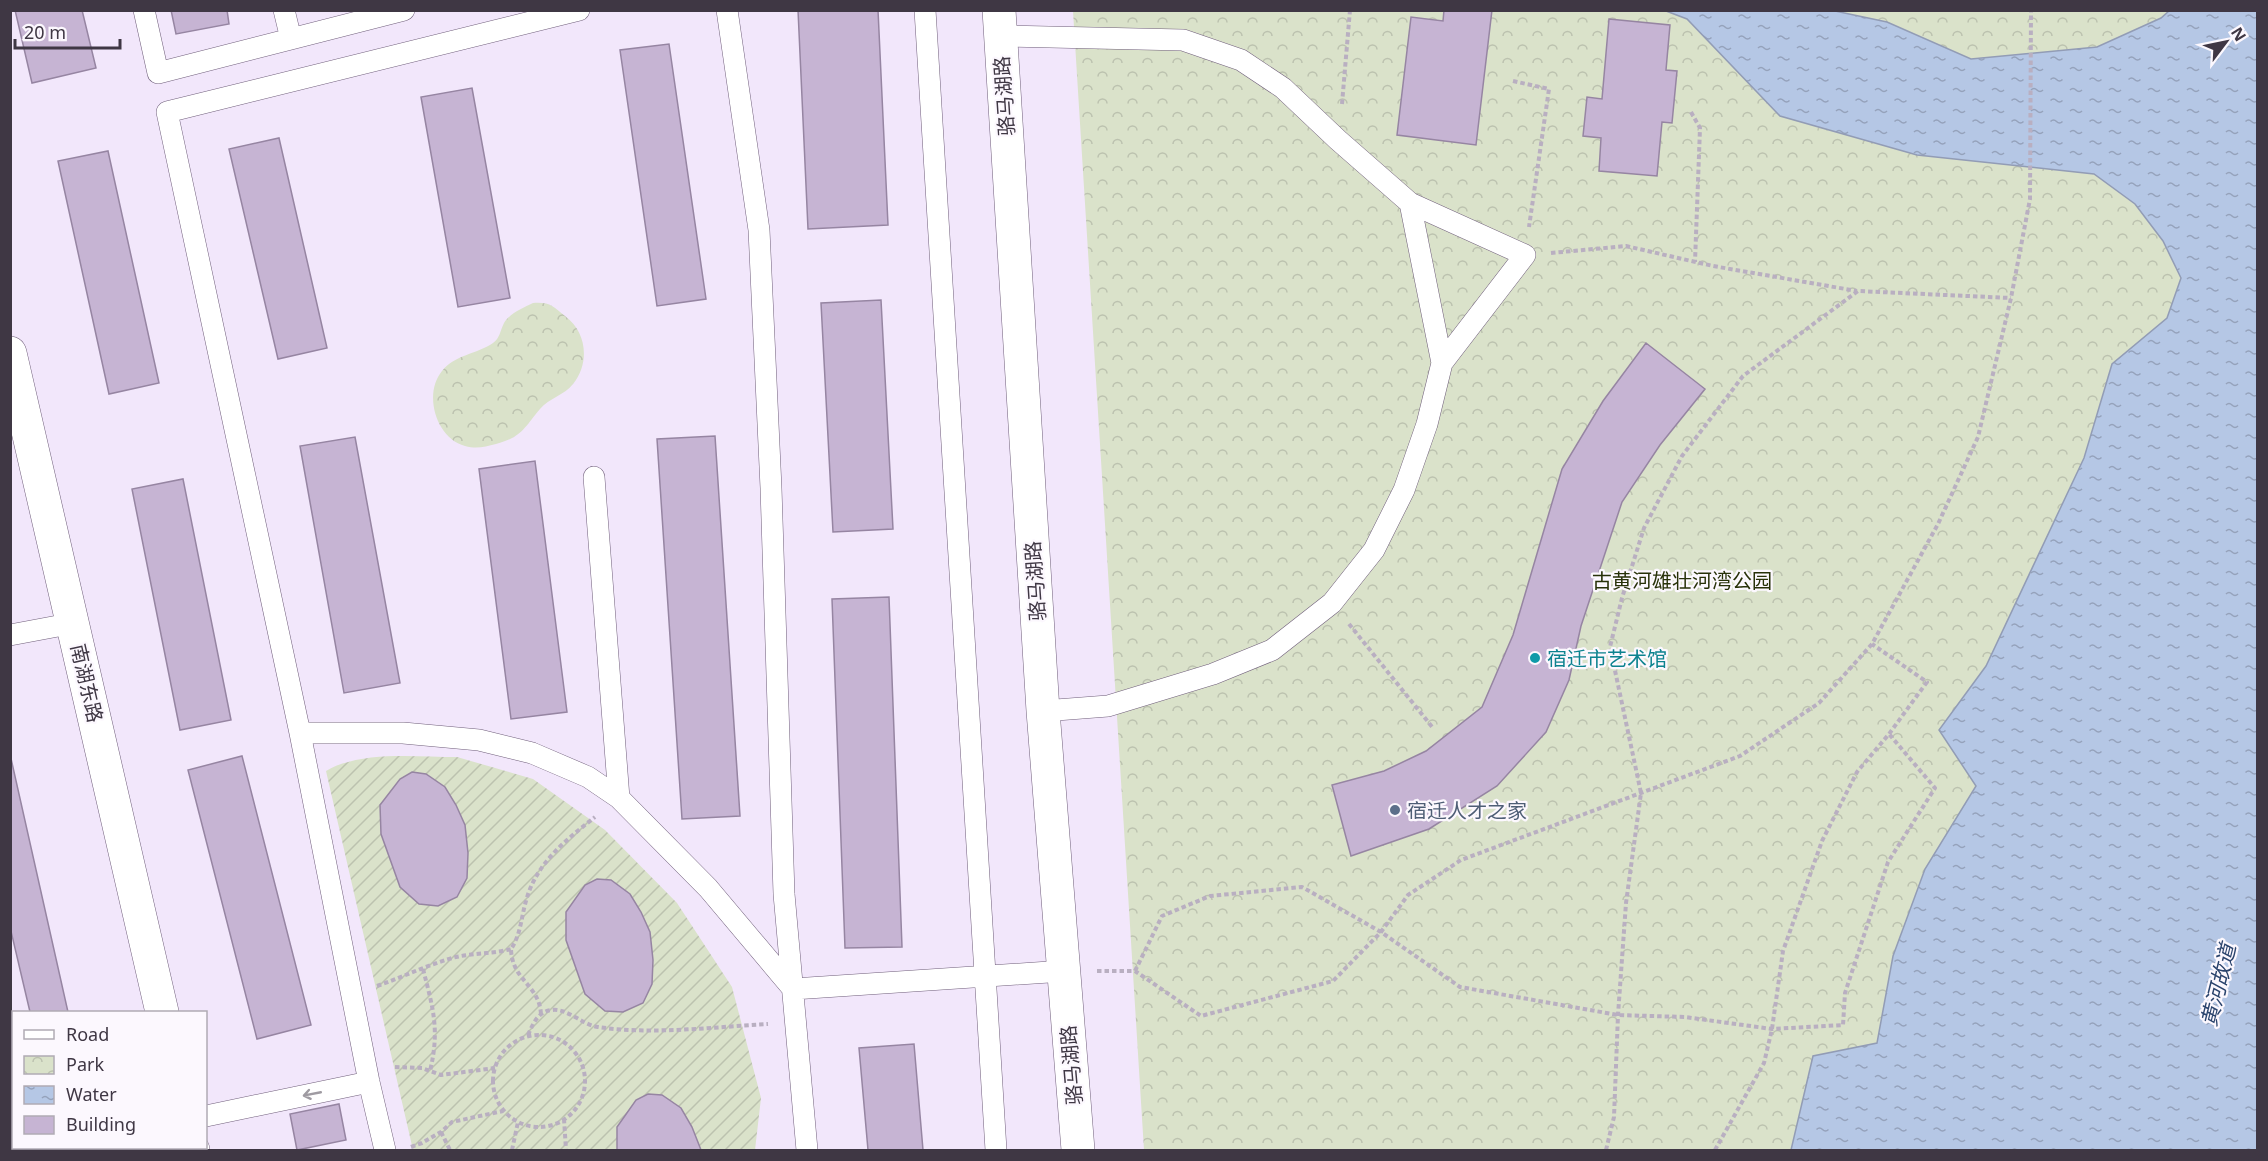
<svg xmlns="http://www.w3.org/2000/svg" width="2268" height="1161" viewBox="0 0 2268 1161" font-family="'Noto Sans','Noto Sans SC',sans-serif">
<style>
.park{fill:url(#park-crowns)}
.garden{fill:url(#garden-furrows)}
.water{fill:url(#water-ripples);stroke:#929cb5;stroke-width:1.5}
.building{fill:#c6b4d3;stroke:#9685a2;stroke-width:1.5}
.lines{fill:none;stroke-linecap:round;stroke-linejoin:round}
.service-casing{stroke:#705f7b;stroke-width:22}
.tertiary-casing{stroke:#705f7b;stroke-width:34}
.path{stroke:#b9afc1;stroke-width:4;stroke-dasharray:4.5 3;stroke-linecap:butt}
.service{stroke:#fff;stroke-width:21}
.tertiary{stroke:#fff;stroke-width:33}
.oneway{stroke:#9f9ba2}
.culture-dot{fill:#0f9aa8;stroke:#fcf8fe;stroke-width:2}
.service-dot{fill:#5c6f8a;stroke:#fcf8fe;stroke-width:2}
.labels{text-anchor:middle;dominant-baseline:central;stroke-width:4.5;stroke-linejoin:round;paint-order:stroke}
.street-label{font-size:20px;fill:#3f3744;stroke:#fcf8fe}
.park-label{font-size:20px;fill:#273108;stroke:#fcf8fe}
.culture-label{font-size:20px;fill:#0d838f;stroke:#fcf8fe;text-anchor:start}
.service-label{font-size:20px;fill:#4e5e75;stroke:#fcf8fe;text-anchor:start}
.water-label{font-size:21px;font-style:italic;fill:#2b446d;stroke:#fcf8fe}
</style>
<defs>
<pattern id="park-crowns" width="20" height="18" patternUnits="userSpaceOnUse" patternTransform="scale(1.5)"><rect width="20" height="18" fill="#dae2ca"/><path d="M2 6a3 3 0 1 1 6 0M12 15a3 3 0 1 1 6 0" fill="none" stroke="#bcc2af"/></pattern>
<pattern id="garden-furrows" width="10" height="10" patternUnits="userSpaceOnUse" patternTransform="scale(1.5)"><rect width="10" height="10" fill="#dae2ca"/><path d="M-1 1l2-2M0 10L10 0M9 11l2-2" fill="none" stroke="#bcc2af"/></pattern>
<pattern id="water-ripples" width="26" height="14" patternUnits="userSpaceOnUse" patternTransform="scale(1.5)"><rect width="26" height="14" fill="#b5c7e5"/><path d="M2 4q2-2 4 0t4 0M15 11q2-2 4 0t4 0" fill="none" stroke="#95a2bb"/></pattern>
</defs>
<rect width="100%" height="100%" fill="#f2e7fb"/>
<path class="park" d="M1073,11H2257V1150H1144Z
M533,303C551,302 552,306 565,316C587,332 590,363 573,384C565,395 549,398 540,409C524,428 522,437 496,444C485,447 476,449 465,446C436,438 423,394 442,371C454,355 477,354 493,343C500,338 500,331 504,323C510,313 523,308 533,303Z"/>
<path class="garden" d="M457,757L533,779L605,830L677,903L732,987L761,1098L755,1150H413L326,771C361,750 417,757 457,757Z"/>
<path class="water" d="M1666,11H1835L1887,22L1971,59L2097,47L2161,18L2169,11H2257V1150H1791L1813,1056L1877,1043L1893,956L1925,869L1976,786L1939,730L1986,666L2084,458L2112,364L2167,318L2181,278L2163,241L2135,204L2094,174L1917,155L1780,116L1687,19Z"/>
<path class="building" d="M15,10H82L96,68L32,83Z
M15,10H82L96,68L32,83Z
M171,10H227L229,24L176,34Z
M798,10H878L888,225L808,229Z
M1444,10H1492L1476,145L1397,135L1411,17L1443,21Z
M1609,19L1670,25L1666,70L1677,71L1672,123L1662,122L1657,176L1599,171L1601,138L1583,136L1587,97L1602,99Z
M669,44L706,299L657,306L620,50Z
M472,88L510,298L458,307L421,97Z
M279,138L327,348L278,359L229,149Z
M108,151L159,383L109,394L58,161Z
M881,300L893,529L833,532L821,303Z
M1646,343L1705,389L1660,445L1622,502L1581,626L1569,680L1546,732L1497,786L1429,829L1351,856L1332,785L1384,771L1426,751L1482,707L1513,635L1562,469L1603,401Z
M715,436L740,816L682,819L657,439Z
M355,437L400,683L344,693L300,446Z
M535,461L567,712L511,719L479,469Z
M183,479L231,720L180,730L132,489Z
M889,597L902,947L845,948L832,599Z
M10,754L68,1012H30L10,927Z
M242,756L311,1025L257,1039L188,770Z
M412,772L426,774L445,787L456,805L465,825L468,853L467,878L457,897L438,906L419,904L400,887L381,834L380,805L400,779Z
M597,879L611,880L630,894L641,912L650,932L653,960L652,984L643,1003L623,1012L605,1011L585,994L566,940V912L585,885Z
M914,1044L923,1150H868L859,1048Z
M648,1094L662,1095L681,1108L692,1127L701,1150H617V1127L636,1100Z
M339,1104L346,1140L297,1150L290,1114Z
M14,1124V1148H76L68,1150H10V1125Z"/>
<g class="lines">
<g class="service-casing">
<path id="service" d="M144,10L158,73L404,10
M284,10L291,39
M727,10L759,230L771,488L784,894L807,1150
M925,10L996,1150
M1001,36L1183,40L1241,60L1283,88L1338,140L1410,203L1442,363L1427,424L1404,490L1374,550L1332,603L1272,650L1213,674L1108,706L1043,711
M1410,203L1525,255L1442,363
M594,477L619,798
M10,635L74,623
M300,733H403L479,740L532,753L588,777L619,798L708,888L793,989L1064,971
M206,1116L369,1082
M385,1150L369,1082L300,733L167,112L579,10"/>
</g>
<g class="tertiary-casing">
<path id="tertiary" d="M999,10L1043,711L1078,1150
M10,353L162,1012
M192,1148L193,1150"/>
</g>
<path class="path" d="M1513,81L1549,89L1529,227
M1342,104L1350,10
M1691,112L1700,128L1695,262
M1551,253L1626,246L1713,266L1857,291
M1349,624L1433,728
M423,969C433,1008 440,1030 430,1071
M1097,971H1135L1201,1016L1333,981L1381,932L1408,895L1461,860L1740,756L1819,703L1872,644L1938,524L1978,437L2011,298L2030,199L2031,10
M1135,971L1162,916L1210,896L1302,887L1381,932L1460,987L1618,1015L1685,1017L1772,1029L1843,1025L1845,993L1888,862L1935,788L1889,734
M377,986C403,977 429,964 456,957C474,953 493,954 511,949
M541,1014C539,984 512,981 511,949C521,934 521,918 526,901C536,863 566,840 595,817
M493 1081a46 46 0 1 1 92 0a46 46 0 1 1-92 0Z
M528,1035C533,1024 538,1011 552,1010C567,1008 583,1025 598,1027C651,1035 714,1027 768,1024
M395,1067L422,1068L441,1075L495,1068
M564,1119L566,1150
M441,1132L450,1150
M411,1147L422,1143L441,1132L452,1122L503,1111
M512,1150L518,1122
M1606,1150L1614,1117L1618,1015L1626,903L1641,793L1610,647L1622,598L1644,528L1682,456L1743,376L1858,291L2011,298
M1715,1150L1764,1063L1772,1029L1783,951L1822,841L1857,772L1889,734L1927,682L1872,644"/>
<use href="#service" class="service"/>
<use href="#tertiary" class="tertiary"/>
</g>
<defs><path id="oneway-shaft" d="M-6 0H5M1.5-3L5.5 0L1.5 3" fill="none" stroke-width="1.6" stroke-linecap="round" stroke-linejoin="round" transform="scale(1.5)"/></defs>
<use class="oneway" href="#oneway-shaft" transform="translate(312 1094) rotate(169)"/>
<circle class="culture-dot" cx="1535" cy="658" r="6"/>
<circle class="service-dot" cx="1395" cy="810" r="6"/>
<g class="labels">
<g class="street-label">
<text transform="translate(1004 96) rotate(-94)">骆马湖路</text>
<text transform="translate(1035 581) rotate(-94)">骆马湖路</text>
<text transform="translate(87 683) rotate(77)">南湖东路</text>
<text transform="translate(1071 1065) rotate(-95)">骆马湖路</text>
</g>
<g class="park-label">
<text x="1682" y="580">古黄河雄壮河湾公园</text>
</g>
<g class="culture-label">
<text x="1547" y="658">宿迁市艺术馆</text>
</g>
<g class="service-label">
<text x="1407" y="810">宿迁人才之家</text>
</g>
<g class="water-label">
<text transform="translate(2218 985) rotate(-76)">黄河故道</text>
</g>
</g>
<rect width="2268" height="1161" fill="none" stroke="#3f3744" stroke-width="24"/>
<rect x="12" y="1011" width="195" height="138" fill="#fcf8fe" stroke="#b0abb4" stroke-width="1.5"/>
<rect x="24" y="1030" width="30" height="9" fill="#ffffff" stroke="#b0abb4" stroke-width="1.5"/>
<text x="66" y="1041" font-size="18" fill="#3f3744">Road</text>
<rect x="24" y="1056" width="30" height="18" fill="url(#park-crowns)" stroke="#b0abb4" stroke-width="1.5"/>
<text x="66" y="1071" font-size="18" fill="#3f3744">Park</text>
<rect x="24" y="1086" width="30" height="18" fill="url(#water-ripples)" stroke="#b0abb4" stroke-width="1.5"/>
<text x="66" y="1101" font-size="18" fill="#3f3744">Water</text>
<rect x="24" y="1116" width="30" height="18" fill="#c6b4d3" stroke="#b0abb4" stroke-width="1.5"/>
<text x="66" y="1131" font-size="18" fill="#3f3744">Building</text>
<g transform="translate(2226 42) rotate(58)" stroke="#fcf8fe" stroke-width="4.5" paint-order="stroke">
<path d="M0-4.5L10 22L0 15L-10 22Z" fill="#3f3744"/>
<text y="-9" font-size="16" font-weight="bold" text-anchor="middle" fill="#3f3744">N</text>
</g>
<path d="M15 39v9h105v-9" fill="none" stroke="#3f3744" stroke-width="3"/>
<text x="24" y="39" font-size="18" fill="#3f3744" stroke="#fcf8fe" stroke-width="4.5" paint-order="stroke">20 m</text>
</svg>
